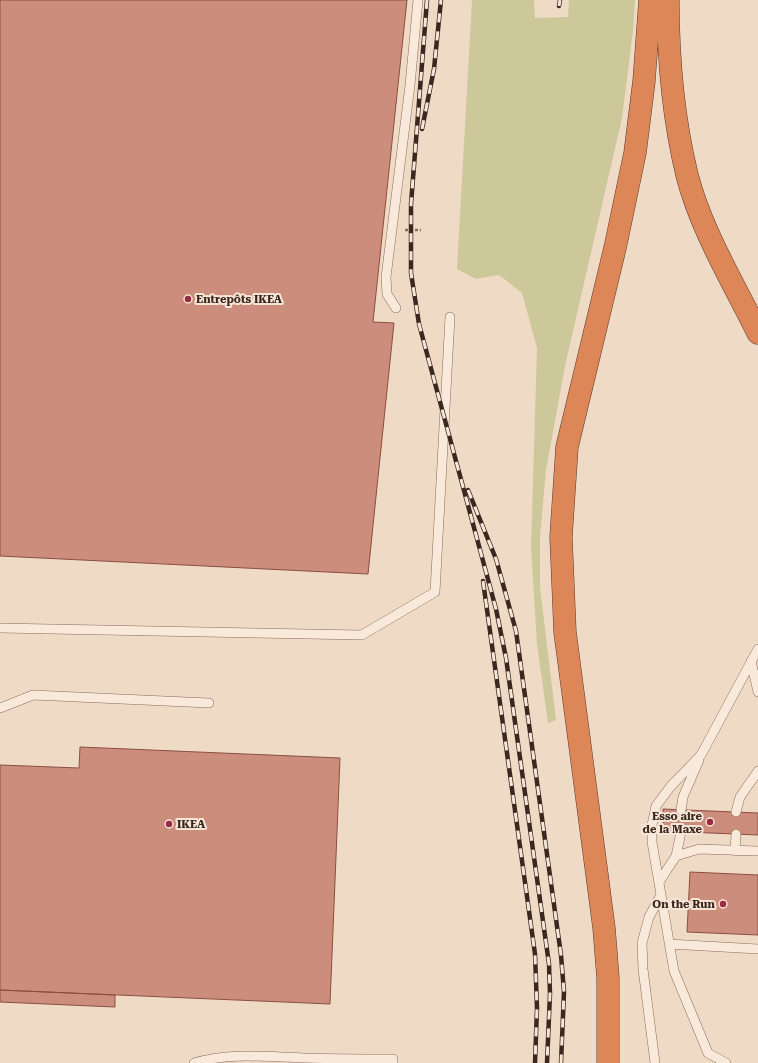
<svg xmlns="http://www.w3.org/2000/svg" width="758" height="1063" viewBox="0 0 758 1063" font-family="'Roboto Serif',serif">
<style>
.green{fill:#cdc89a}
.building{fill:#cd8d7c;stroke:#8a4f41}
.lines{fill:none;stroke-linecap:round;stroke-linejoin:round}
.lane-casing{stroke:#8a6b5c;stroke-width:10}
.highway-casing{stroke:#583a30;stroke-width:23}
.path{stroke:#8a6b5c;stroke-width:2.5;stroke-dasharray:3 2;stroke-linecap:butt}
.lane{stroke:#f9e9da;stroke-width:9}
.highway{stroke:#dd8658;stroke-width:22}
.rail-casing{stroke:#3b271f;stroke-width:4.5}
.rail{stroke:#f6e6d6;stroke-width:3;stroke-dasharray:9;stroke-linecap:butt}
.poi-dot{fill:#9a2b44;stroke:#f6e6d6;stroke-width:1.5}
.labels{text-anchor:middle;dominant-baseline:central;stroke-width:4;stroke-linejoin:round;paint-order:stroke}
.poi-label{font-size:11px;font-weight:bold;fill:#3b271f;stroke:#f6e6d6;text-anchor:start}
</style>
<rect width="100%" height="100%" fill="#efdac6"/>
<path class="green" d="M472,0H534L535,18L568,17L569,0H635L633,31L622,118L565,366L546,470L540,537V587L556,720L548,723L537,644L531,547L537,348L522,293L499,275L476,279L457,269Z"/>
<path class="building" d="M0,0H407L373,322L394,323L368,574L0,556Z
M80,747L340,758L330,1004L0,990V765L79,768Z
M663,809L758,813V835L663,831Z
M690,872L758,875V935L687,932Z
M0,990L115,995V1007L0,1002Z"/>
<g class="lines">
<g class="lane-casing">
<path id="lane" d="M396,308L387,294L386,277L410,85L418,0
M0,628L362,635L435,592L450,317
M751,661L758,692
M0,708L33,695L209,703
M681,810L683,797L699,760
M736,812L740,797L758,771
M735,851L736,834
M676,856L699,849L758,851
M659,882L676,856L681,832
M669,944L758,949
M194,1063C230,1052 267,1057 304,1058C333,1059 363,1059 393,1059V1063
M655,1063L643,969L642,943L649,917L661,895
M726,1063L708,1053L674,971L652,842V825L656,806L671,786L701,755L758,649"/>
</g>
<g class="highway-casing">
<path id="highway" d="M668,0C668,59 673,117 687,175C701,230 733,282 758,333
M608,1063V978L604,928L565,632L561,537L567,447L615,248L635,153L644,81L650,0"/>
</g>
<path class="path" d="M405,230H421"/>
<use href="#lane" class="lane"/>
<use href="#highway" class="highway"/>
<g class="rail-casing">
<path id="rail" d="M427,0L411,204V273L419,324L496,609L506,658L549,964L550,994L547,1063
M559,6L560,0
M422,129L434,69L441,0
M468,490L496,559L516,631L561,955L564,992L561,1063
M483,581L535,954L537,1008L535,1063"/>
</g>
<use href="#rail" class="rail"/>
</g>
<g class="poi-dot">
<circle cx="188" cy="299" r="4"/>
<circle cx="710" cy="822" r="4"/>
<circle cx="169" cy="824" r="4"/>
<circle cx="723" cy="904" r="4"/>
</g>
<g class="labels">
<g class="poi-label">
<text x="196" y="299">Entrepôts IKEA</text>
<text x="702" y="816" text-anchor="end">Esso aire<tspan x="702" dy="13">de la Maxe</tspan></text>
<text x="177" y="824">IKEA</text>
<text x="715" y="904" text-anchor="end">On the Run</text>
</g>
</g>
</svg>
